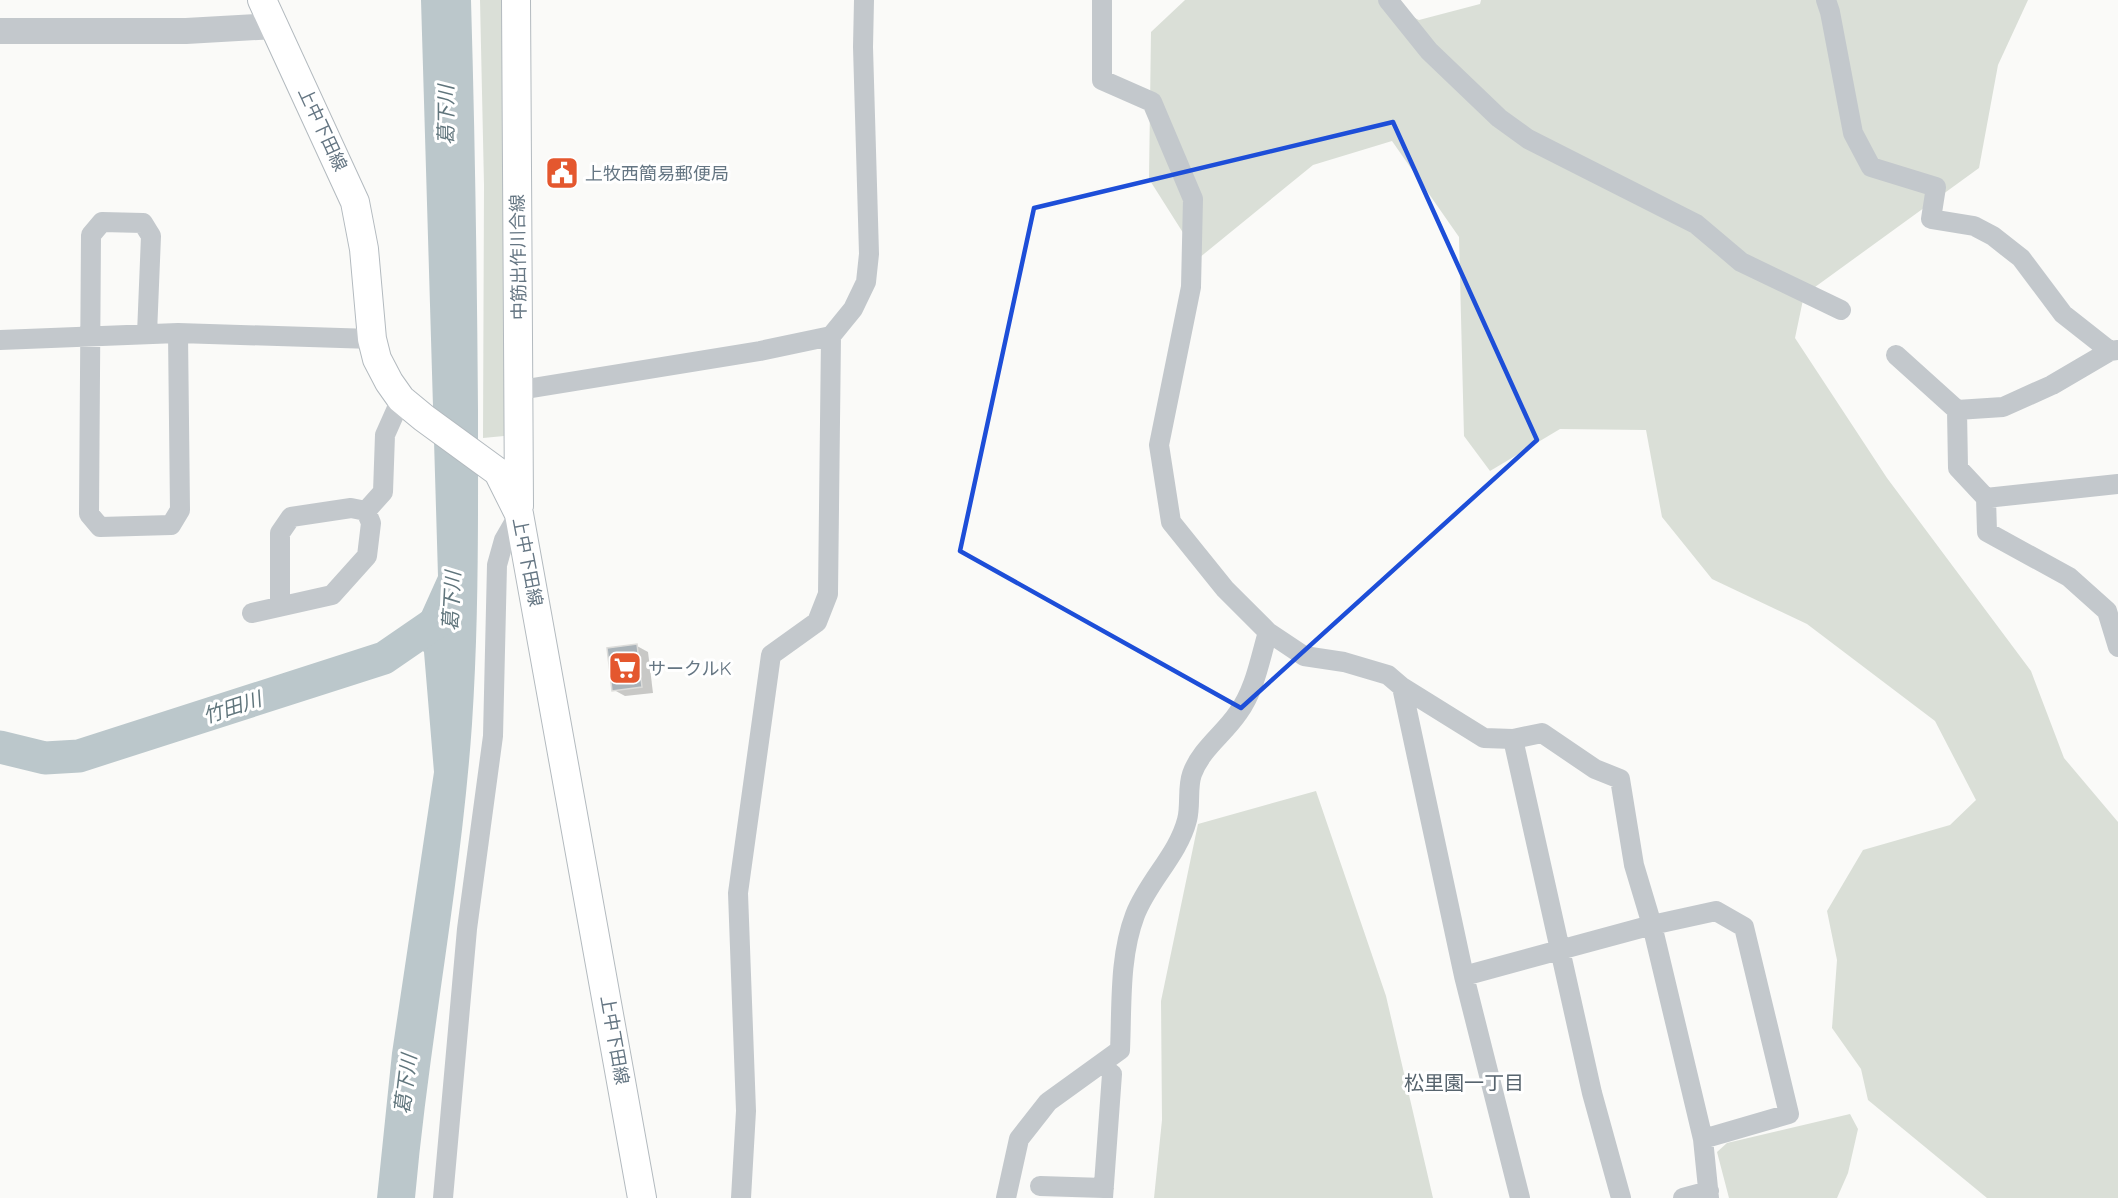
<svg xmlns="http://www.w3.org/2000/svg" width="2118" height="1198" viewBox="0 0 2118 1198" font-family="Quicksand,'Noto Sans JP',sans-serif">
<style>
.green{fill:#dadfd7}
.water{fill:#bbc7cb}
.shadow{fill:#0003}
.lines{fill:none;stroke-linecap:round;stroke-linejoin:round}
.river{stroke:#bbc7cb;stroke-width:33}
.building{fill:#aab3b9;stroke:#dcdcda;stroke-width:1.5}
.secondary-casing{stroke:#b3babf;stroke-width:30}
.minor{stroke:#c3c8cc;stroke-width:20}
.tertiary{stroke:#c3c8cc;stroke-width:26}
.secondary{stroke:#fff;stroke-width:28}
.marked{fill:none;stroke:#1d4ed8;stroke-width:4.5;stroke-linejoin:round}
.labels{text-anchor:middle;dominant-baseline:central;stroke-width:6;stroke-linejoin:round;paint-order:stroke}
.street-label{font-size:18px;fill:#657683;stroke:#fff}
.poi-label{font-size:18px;fill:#657683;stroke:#fff;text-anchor:start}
.water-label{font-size:20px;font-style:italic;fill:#60757c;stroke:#fff}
.neighbourhood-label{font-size:20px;fill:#57646e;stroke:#fff}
</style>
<rect width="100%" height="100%" fill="#fafaf8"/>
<path class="green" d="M480,0H511L508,430L504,436L483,438L484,185Z
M1185,0H1378L1419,20L1480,4L1481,0H2028L1998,65L1979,168L1804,295L1795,338L1887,478L2031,671L2064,758L2118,822V1198H1987L1868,1100L1861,1069L1832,1028L1837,960L1827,911L1863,850L1950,825L1976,800L1935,721L1807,624L1712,579L1662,517L1646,430L1560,429L1490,471L1464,436L1459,237L1392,141L1313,165L1199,258L1149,179L1151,32Z
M1316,791L1386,996L1433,1198H1154L1162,1120L1161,1001L1198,824Z
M1850,1114L1858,1129L1848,1173L1837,1198H1729L1717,1152L1727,1143Z"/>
<path class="water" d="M421,0H471C475,137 477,274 478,411C478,515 479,620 472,724C461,883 429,1040 415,1198H377L392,1053L434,772L424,652L404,634L420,616L438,576Z"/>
<path class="shadow" d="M637,646L648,652L653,693L625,696L614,690Z"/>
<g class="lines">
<path class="river" d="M0,747L45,758L79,756L384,658L448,614"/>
</g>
<path class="building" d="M637,644L642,687L612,691L607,648Z"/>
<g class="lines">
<g class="secondary-casing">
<path id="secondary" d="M262,0L355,202L364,249L372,339L377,359L389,382L401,399L424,418L498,472L519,514L642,1198
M516,0L519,506"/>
</g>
<path class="minor" d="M1102,0V80L1152,102L1193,199L1191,287L1159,445L1171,522L1225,589L1268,632L1304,656L1344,662L1388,675L1402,687L1484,738L1513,739L1542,733L1595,769L1620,779L1634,865L1652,925L1703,1139L1709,1198
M1388,0L1429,51L1499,118L1528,139L1696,224L1741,262L1841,310
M1826,0L1830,12L1853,133L1871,167L1936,187L1931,219L1974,226L1993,236L2021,258L2063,314L2110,351
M147,334L151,236L143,223L102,222L91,235L89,514L100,527L171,525L180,510L178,333
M0,340L178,333L372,339
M1896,355L1957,410L2003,407L2052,385L2110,351L2118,350
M520,390L760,351L831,336L853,309L866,282L869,254L863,47L864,0
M1957,410L1958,468L1986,498L1987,532L2069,577L2107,611L2118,647
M1986,498L2118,484
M366,511L383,492L385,435L401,399
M252,613L332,595L367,556L371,523L366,511L351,508L291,517L280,533V607
M1402,687L1464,976L1520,1198
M1513,739L1592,1093L1621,1198
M1464,976L1652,925L1716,911L1744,927L1789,1114L1703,1139
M1040,1186L1104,1188
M443,1198L467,929L493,736L497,565L504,540L519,514
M741,1198L746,1111L738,893L771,655L817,622L828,594L831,336
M1006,1198L1019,1139L1048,1102L1120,1050C1122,1006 1119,957 1135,915C1148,881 1178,855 1187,820C1191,805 1187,788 1192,774C1201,749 1224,734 1238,713C1255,690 1260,659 1268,632
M1103,1198L1112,1074
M1683,1198L1709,1191"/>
<path class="tertiary" d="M0,31H186L275,26"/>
<use href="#secondary" class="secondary"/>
</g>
<path class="marked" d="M1393,122L1537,440L1241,708L960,551L1034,208Z"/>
<defs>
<g id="civic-square" transform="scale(1.725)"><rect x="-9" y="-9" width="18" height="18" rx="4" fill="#e4572e" stroke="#fff"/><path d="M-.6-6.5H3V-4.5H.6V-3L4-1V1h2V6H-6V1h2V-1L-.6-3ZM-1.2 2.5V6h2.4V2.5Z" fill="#fff"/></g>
<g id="supermarket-square" transform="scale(1.725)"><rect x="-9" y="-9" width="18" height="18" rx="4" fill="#e4572e" stroke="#fff"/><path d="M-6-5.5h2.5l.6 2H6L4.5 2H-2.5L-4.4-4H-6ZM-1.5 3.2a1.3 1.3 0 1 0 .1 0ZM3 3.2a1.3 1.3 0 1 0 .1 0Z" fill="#fff"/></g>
</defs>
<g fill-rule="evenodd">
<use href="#civic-square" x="562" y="173"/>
<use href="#supermarket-square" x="625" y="668"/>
</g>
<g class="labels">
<g class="street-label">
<text transform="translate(323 129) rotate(65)">上中下田線</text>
<text transform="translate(518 257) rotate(-91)">中筋出作川合線</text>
<text transform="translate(528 562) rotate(79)">上中下田線</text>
<text transform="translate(615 1040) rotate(80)">上中下田線</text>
</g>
<g class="poi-label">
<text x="585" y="173">上牧西簡易郵便局</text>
<text x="648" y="668">サークルK</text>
</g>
<g class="water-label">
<text transform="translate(445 115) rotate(-90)">葛下川</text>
<text transform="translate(451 601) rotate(-87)">葛下川</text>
<text transform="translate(232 707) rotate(-18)">竹田川</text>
<text transform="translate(405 1084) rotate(-83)">葛下川</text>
</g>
<g class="neighbourhood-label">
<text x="1464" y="1082">松里園一丁目</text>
</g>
</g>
</svg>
